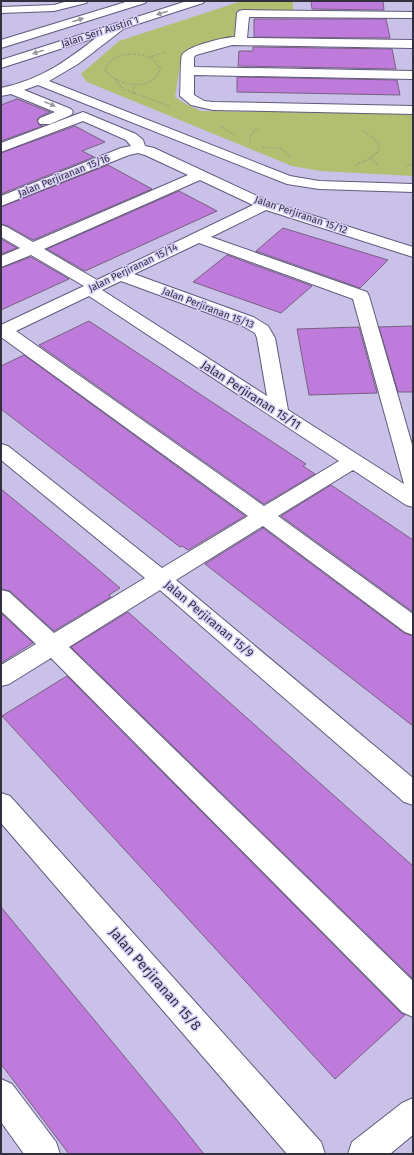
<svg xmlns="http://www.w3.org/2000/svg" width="414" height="1155" viewBox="0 0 414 1155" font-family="'Fira Sans',sans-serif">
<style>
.built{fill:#c0b5e4}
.green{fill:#b2be70}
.building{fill:#bf7bdb;stroke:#776080}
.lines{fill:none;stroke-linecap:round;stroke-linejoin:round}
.minor-casing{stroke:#62597d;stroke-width:2}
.major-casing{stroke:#62597d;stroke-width:2}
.path{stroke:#7f7995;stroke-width:1.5;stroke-dasharray:0.5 2;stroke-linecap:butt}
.minor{fill:#fff;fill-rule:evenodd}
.major{fill:#fff;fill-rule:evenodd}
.oneway{fill:#98979e}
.labels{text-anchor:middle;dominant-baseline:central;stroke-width:3;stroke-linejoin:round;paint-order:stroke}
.far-street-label{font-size:10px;fill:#322f3e;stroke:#d7cef7}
.street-label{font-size:12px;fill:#322f3e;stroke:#d7cef7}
.near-street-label{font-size:14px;fill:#322f3e;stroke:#d7cef7}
</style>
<rect width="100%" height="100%" fill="#cac1e9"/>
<path class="built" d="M1,78L79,114L1,145Z"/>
<path class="green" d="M242,1H293V11L237,10L234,37C219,38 193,45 182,54L175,97L186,104L201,111L413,114V176L320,171L292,166L87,82L81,74L119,41Z"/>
<path class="building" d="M311,1H383L384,10L312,9Z
M254,19H386L390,38L254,37Z
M253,47L392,49L396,69L238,66L239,51H253Z
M237,77L397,80L400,95L237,92Z
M17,99L50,112L39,117L37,120L39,125L43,126L1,141V105Z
M75,126L105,142L82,151L94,157L1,194V153Z
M108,165L152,189L33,240L8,226L1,224V207Z
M179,191L217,211L85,271L47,249Z
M283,228L388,260L360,288L256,251Z
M1,239L17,248L1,254Z
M227,255L312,286L281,313L193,282Z
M31,257L69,279L1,310V268Z
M89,321L306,464L303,466L315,474L264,504L39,345Z
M413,326V392H398L379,327Z
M359,327L377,393L309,395L297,329Z
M24,355L245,516L188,550L182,546L180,547L1,409V366Z
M331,485L413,540V612L281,516Z
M1,489L86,559L120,588L109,595L111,597L54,631L10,591L1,589Z
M263,528L404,633L413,636V726L205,564Z
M128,612L413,866V979L71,647Z
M1,613L33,643L1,663Z
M67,676L401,1013L405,1015L335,1079L2,716Z
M1,907L176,1119L204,1154H69L1,1064Z"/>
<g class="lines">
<g class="minor-casing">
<path id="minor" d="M68,1H88L86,3L54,11L1,13V7L54,5Z
M243,10L413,12V18L249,17L247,38L413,40V48L232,45L196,55L194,57V67L413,71V79L194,75V95L204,101L213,102L413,106V114L213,110L191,105L180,96C181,88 180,61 182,55C187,46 225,37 235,37L237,13L239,11Z
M118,23L122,24L124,27L122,30L78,64L49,81L290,176L319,181L413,184V192L319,189L287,184L38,85L24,90L71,109L73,112L71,115L50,124H40L38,121L40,118L55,112L11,94L1,96V88C49,78 76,53 114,24Z
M83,112L136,134L143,140L145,146L154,148L270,202L413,247V257L266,210L211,237L367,292L369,296L413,448V490L411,489L413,490V507L406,505L353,470L278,516L413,614V635L405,632L263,526L176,580L413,778V805L404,802L160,590L69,647L413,981V1017L402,1012L51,658L9,684L1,686V665L36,644L1,611V590L9,592L54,633L145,578L1,460V444L8,446L162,568L248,516L1,337V325L84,286L31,255L1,267V256L20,248L1,237V225L7,227L33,242L188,175L145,155L138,153L129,155L1,206V196L121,148L131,146L126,140L83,121L1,152V143ZM200,180L253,205L97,280L44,249ZM199,243L353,299L404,484L288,410L275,338L268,326L253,317L134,274ZM121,281L241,325L255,333L257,338L267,396L102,290ZM89,296L339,461L264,506L16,331Z
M1,793L10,796L321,1142L325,1154H287L1,823Z
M1,1079L12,1084L56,1142L60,1154H24L1,1122Z
M413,1098V1135L390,1154H348L352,1142L402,1103Z"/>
</g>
<g class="major-casing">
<path id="major" d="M129,1H147L145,3L1,48V40Z
M187,1H205L203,3L1,68V60Z"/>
</g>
<path class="path" d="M128,54C141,54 154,55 160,69C152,93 119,86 105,71C108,59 117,56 128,54Z
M150,57L166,52
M115,80L123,89L169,106
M134,94L133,87L136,86
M221,126L235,136
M250,143L251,134L259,127
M263,147L282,149L292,158
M371,158L379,166
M355,165L371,158L379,150V143L362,130
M406,166L413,164"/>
<use href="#minor" class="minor"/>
<use href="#major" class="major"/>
</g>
<defs><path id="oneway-solid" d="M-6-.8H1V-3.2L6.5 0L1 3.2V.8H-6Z"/></defs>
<g class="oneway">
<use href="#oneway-solid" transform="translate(162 13) rotate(162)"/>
<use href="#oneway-solid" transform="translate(78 20) rotate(-17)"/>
<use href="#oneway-solid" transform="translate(38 52) rotate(162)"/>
<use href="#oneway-solid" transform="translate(50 104) rotate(22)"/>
</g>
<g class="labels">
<g class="far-street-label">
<text transform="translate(100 32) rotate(-18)">Jalan Seri Austin 1</text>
<text transform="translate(64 176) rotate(-22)">Jalan Perjiranan 15/16</text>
<text transform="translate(301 215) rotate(19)">Jalan Perjiranan 15/12</text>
<text transform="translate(133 268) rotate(-26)">Jalan Perjiranan 15/14</text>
<text transform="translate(208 308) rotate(21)">Jalan Perjiranan 15/13</text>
</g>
<g class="street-label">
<text transform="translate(251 395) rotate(33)">Jalan Perjiranan 15/11</text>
<text transform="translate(209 619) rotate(40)">Jalan Perjiranan 15/9</text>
</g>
<g class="near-street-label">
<text transform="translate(155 979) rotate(49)">Jalan Perjiranan 15/8</text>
</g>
</g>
<rect width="414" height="1155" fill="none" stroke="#322f3e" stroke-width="4"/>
</svg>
